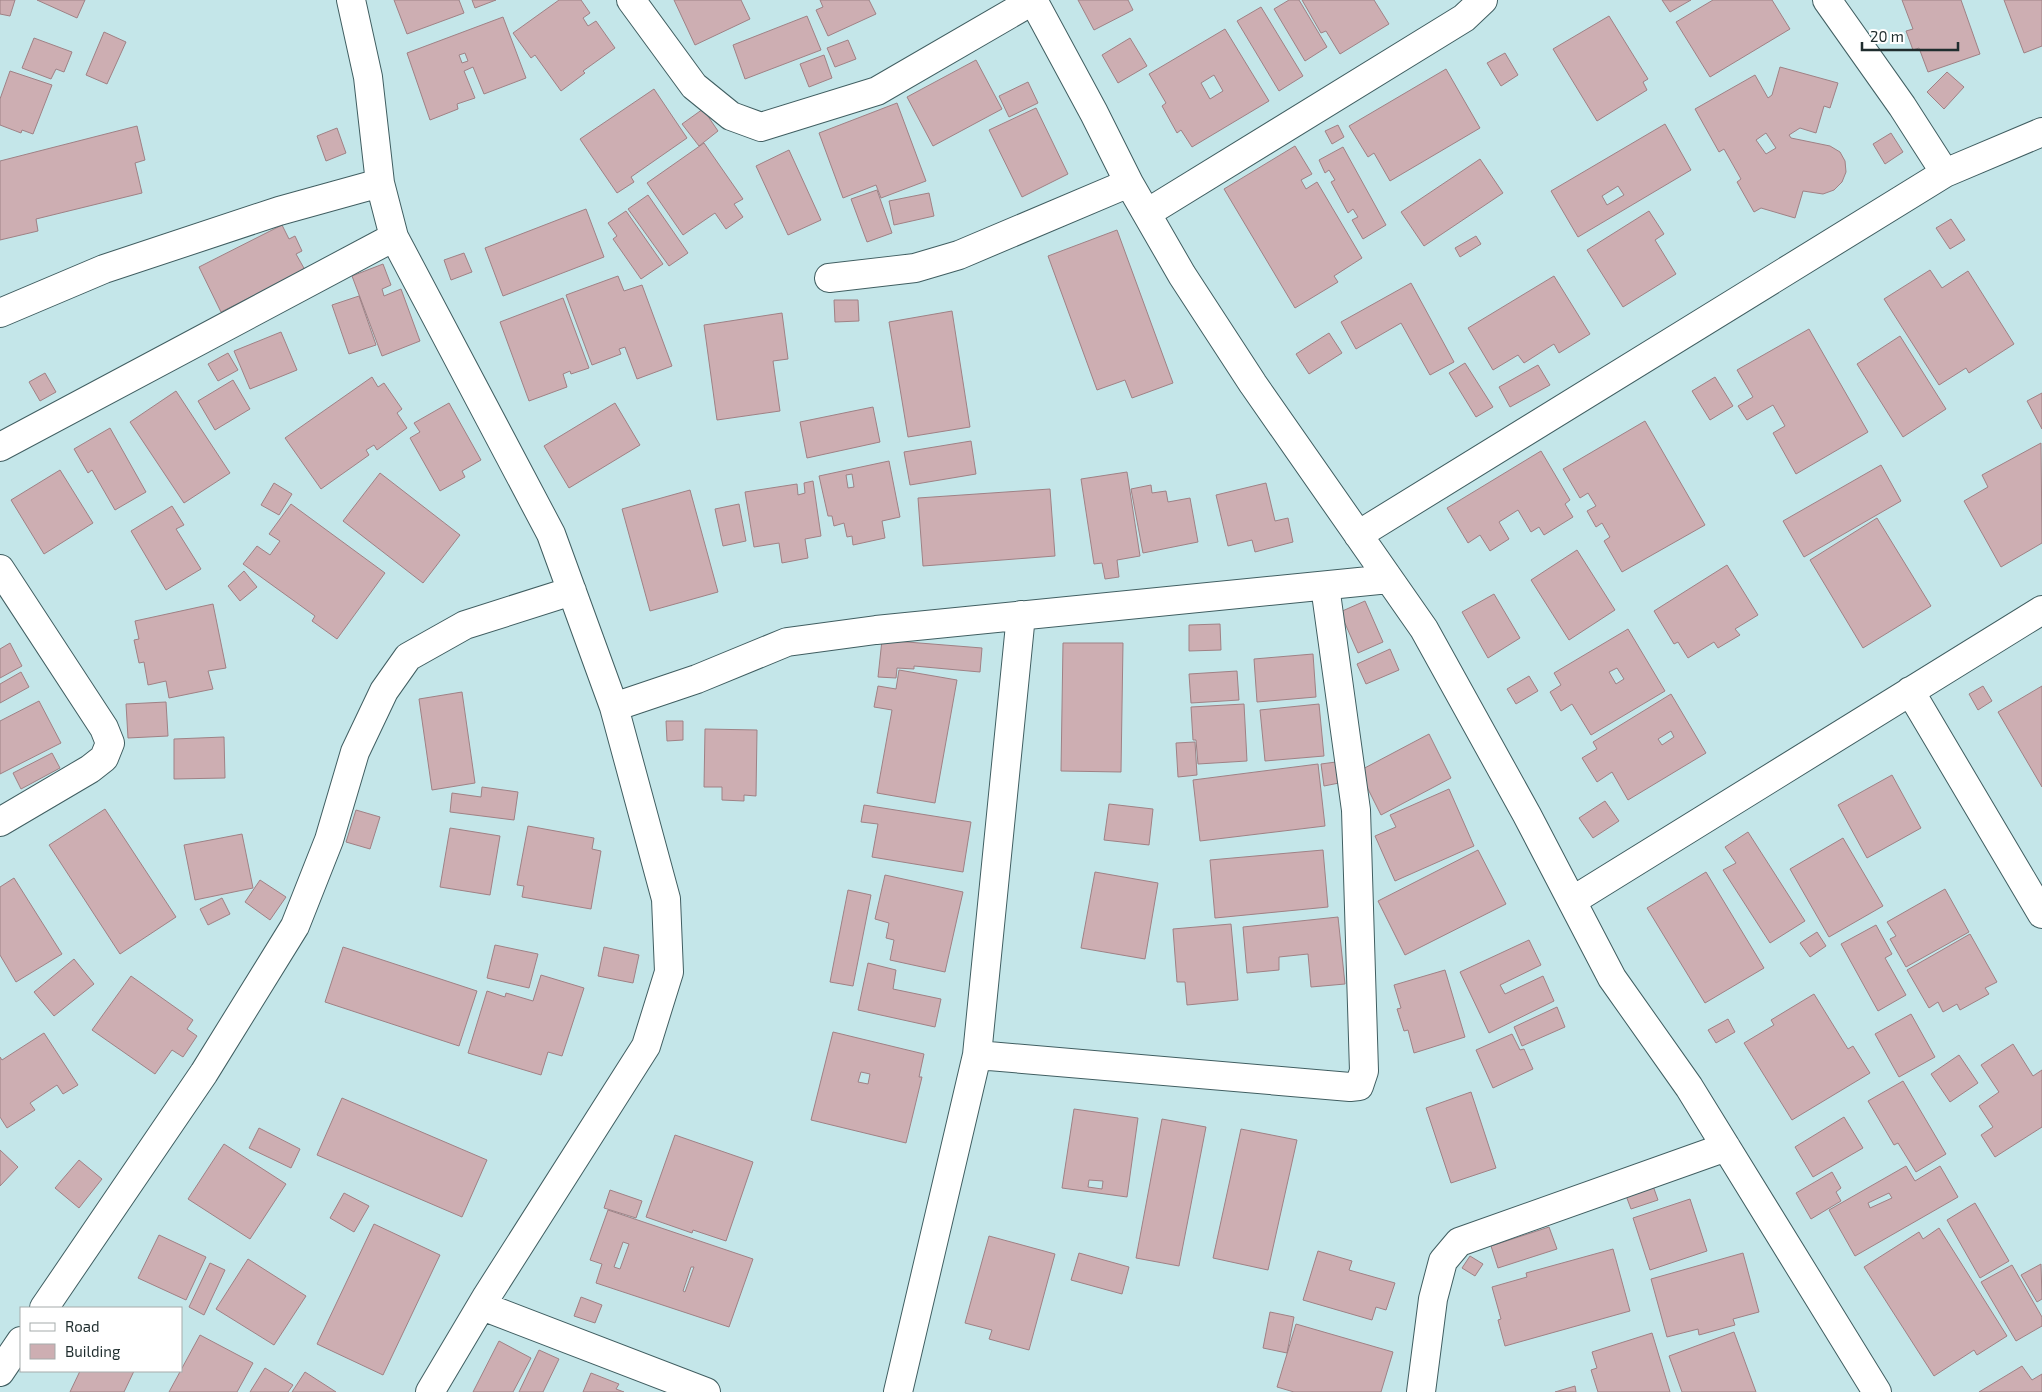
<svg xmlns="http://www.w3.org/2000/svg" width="2042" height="1392" viewBox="0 0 2042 1392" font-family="'Exo 2',sans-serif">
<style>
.building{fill:#cdaeb2;stroke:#9f8185;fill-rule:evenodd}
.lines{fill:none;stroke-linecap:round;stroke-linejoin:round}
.minor-casing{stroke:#405e61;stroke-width:30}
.minor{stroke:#fff;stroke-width:28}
</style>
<rect width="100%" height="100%" fill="#c4e6e9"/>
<path class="building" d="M0,0H15L10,16L0,14Z
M37,0H85L77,18Z
M394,0H459L464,13L407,34Z
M472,0H496L475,8Z
M559,0H581L590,13L583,18L588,26L596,21L615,48L583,71L585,73L561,91L535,55L531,58L513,33Z
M674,0H741L750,19L695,45Z
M820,0H869L876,14L828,36L816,10L823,7Z
M1078,0H1128L1133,10L1094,30Z
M1289,0H1299L1327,47L1305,61L1274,9Z
M1302,0H1374L1389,24L1340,54L1326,31L1321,33Z
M1662,0H1691L1670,12Z
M1713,0H1772L1790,29L1710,77L1676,22Z
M1902,0H1961L1980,54L1928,72L1919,48L1913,50L1906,31L1913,29Z
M2004,0H2042V46L2024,53Z
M1261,7L1303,76L1279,91L1237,21Z
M807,16L821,50L745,79L733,45Z
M1609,16L1648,79L1643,82L1647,90L1597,121L1553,49Z
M503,17L526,78L484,94L473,67L464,71L475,98L457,104L458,109L430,120L407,53ZM465,53L468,61L462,63L459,55Z
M1225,29L1269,101L1192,147L1181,130L1177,133L1162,106L1166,103L1149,74ZM1214,75L1223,91L1210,99L1201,83Z
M104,32L126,42L107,84L86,75Z
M34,38L72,52L64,72L56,69L51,79L22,68Z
M1130,38L1147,66L1118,83L1102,55Z
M848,40L856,59L835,67L827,48Z
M1505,53L1518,75L1501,86L1487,63Z
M824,55L832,78L809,87L800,64Z
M976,60L1002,109L933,146L907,97Z
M1780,67L1838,83L1830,108L1824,106L1816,133L1800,128L1789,135L1791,138L1830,146L1840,152L1845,161L1846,172L1842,182L1834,190L1823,194L1803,191L1795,218L1761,208L1754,212L1737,182L1741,179L1724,149L1719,152L1695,109L1755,75L1768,98L1772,95ZM1766,133L1776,148L1766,154L1756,140Z
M1446,69L1480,128L1390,181L1374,153L1368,157L1349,126Z
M10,71L52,85L33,134L22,130L21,133L0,125V99Z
M1947,72L1964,87L1944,109L1927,92Z
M1028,82L1038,103L1009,117L999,96Z
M654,89L687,138L631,177L634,182L617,193L580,139Z
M897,103L926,181L881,198L876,185L843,198L819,133Z
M1036,108L1068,174L1022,197L989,130Z
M703,109L718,131L699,146L682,124Z
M1665,124L1691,170L1578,237L1551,191ZM1618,186L1624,195L1607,205L1602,196Z
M1338,125L1344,137L1332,144L1325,131Z
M137,126L145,160L135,163L142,193L36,219L38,231L0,240V161Z
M337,128L346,153L326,161L317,136Z
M1891,133L1903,152L1885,164L1873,144Z
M704,143L743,199L734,204L743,217L726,229L715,213L683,235L647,183Z
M1295,146L1312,174L1301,180L1306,189L1317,182L1362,258L1334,276L1338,282L1295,308L1224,189Z
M1343,147L1386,225L1363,239L1352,220L1358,217L1353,209L1348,213L1331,182L1335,180L1329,170L1325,173L1319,160Z
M789,150L821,220L788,235L756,166Z
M1480,159L1503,193L1424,246L1401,212Z
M877,190L892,233L867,242L851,199Z
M929,193L934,216L894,225L889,201Z
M648,195L688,253L669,266L628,209Z
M586,209L604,257L503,296L485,248Z
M626,211L663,264L641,279L613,239L617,236L608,223Z
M1649,211L1664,234L1655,240L1676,274L1623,307L1587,250Z
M1951,219L1965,240L1950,249L1936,228Z
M282,225L289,239L295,236L302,251L296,254L305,270L221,312L199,267Z
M1117,230L1173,383L1132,398L1125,380L1097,390L1048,256Z
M1476,236L1481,244L1460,257L1455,248Z
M464,253L472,272L451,280L444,260Z
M383,264L391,285L382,289L384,296L401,289L420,341L382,356L352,276Z
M1930,270L1942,288L1968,271L2014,344L1969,373L1966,368L1939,385L1884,299Z
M618,276L624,291L642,285L672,366L637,379L625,347L619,349L621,354L592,365L566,295Z
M1554,276L1590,334L1559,353L1554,344L1524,363L1518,355L1493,370L1468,328Z
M1411,283L1454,362L1430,375L1401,323L1356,349L1341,322Z
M359,296L376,345L349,354L332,305Z
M563,298L589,368L571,374L570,371L563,374L567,387L529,401L500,322Z
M834,300H858L859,321L835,322Z
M952,311L970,427L908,437L889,322Z
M782,313L788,359L773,361L780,411L717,420L704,325Z
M1809,329L1868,432L1796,474L1773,433L1785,426L1773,405L1747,420L1738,406L1753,397L1737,370Z
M281,332L297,370L250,389L234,351Z
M1329,333L1342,353L1309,374L1296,354Z
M1900,336L1946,409L1903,437L1857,364Z
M228,353L238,370L218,381L208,364Z
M1465,363L1493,407L1476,417L1449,373Z
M1538,365L1550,385L1510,407L1499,387Z
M45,373L56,392L40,401L29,382Z
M372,377L378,387L384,383L402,409L397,413L407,428L377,450L374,445L366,450L369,455L321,489L285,438Z
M1715,377L1733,406L1710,420L1692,391Z
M233,380L250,409L215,430L198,401Z
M176,391L230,473L184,503L130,422Z
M2042,393V429L2027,401Z
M449,403L481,460L462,471L465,477L440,491L410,438L420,432L414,423Z
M615,403L640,445L569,488L544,446Z
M873,407L880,442L807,458L800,422Z
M1645,421L1705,525L1622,572L1604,541L1610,537L1602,523L1596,527L1587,511L1596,506L1588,493L1580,498L1563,469Z
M110,428L146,492L115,510L92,470L88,473L74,449Z
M971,441L976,474L910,485L904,452Z
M2041,443L2042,543L2001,567L1964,501L1988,487L1982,475Z
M1541,451L1570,500L1565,504L1573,517L1544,535L1539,527L1531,532L1518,510L1499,522L1509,539L1490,551L1480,535L1468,543L1447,508Z
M889,461L900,517L882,521L885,538L853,545L852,536L847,537L844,523L834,526L832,516H828L819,476ZM852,474L854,487L848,488L846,475Z
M1881,465L1901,501L1804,557L1783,521Z
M60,470L93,523L44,554L11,500Z
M1127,472L1140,556L1117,560L1119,577L1105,579L1102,563L1094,564L1081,479Z
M380,473L460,535L423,583L343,521Z
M813,481L821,536L805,539L808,558L782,563L779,543L754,547L745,492L797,484L798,495L805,493L804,483Z
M274,483L292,494L279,515L261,505Z
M1266,483L1275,521L1288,518L1293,542L1255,552L1252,540L1228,546L1216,495Z
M1151,485L1152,493L1166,491L1168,502L1190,498L1198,542L1143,553L1131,489Z
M1050,489L1055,556L923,566L918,498Z
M690,490L718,592L650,611L622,509Z
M291,504L385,573L337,639L312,621L315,616L243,564L257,546L270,555L280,541L269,534Z
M739,504L746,541L723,546L715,509Z
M172,506L184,525L176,529L201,569L166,590L131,531Z
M1877,518L1931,606L1863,648L1810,560Z
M1577,550L1615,610L1569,640L1531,580Z
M1727,565L1758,615L1735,629L1740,635L1718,648L1714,642L1688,658L1678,642L1674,644L1654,611Z
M244,571L257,587L240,601L228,586Z
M1494,594L1520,638L1488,658L1462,612Z
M1365,601L1383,642L1358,653L1340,612Z
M213,604L226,668L208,671L213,689L169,698L166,681L148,685L144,662L139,663L134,640L139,639L135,621Z
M1220,624L1221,650L1189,651V625Z
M1628,629L1665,691L1591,735L1572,704L1561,711L1550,692L1561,685L1554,673ZM1617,668L1624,679L1616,684L1609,672Z
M882,640L982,648L980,672L914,666V669L897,668L896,678L878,677Z
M10,643L22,666L0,678V649Z
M1063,643H1123L1121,772L1061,771Z
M1390,649L1399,670L1366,684L1357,664Z
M1313,654L1316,697L1257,702L1254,659Z
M899,670L957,680L935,803L877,793L892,710L874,707L878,686L896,689Z
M1237,671L1239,700L1191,703L1189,674Z
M21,672L29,687L0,703V684Z
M1529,676L1538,691L1516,704L1507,689Z
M1983,686L1992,701L1978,710L1969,694Z
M2042,686V787L1998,712Z
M462,692L475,783L432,790L419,699Z
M1671,694L1706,753L1628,800L1612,772L1597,782L1582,758L1597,749L1593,742ZM1671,731L1674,737L1662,745L1658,739Z
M39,701L61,743L0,774V721Z
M166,702L168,736L128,738L126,704Z
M1244,704L1247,761L1198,764L1196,740H1193L1191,707Z
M1319,704L1324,756L1265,761L1260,710Z
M666,721H683V740L667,741Z
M705,729L757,730L756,796L744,795V801L722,800V787H704Z
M1429,734L1451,778L1381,815L1359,771Z
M224,737L225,778L174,779V739Z
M1195,742L1197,775L1178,777L1176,743Z
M52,753L60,768L21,789L13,773Z
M1336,762L1339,783L1324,786L1321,764Z
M1318,764L1325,826L1200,841L1193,780Z
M1892,775L1921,828L1867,858L1838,805Z
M482,787L518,792L514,820L450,812L452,793L481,797Z
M1449,789L1474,846L1395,881L1375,836L1396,827L1390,815Z
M1605,801L1619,821L1593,838L1579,818Z
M1109,804L1153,809L1149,845L1104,840Z
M864,805L971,822L963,872L872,857L878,824L861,822Z
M105,809L176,917L120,954L49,845Z
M356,810L380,817L370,849L346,842Z
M528,826L594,838L592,849L601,851L591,909L522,897L524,886L517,885Z
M450,828L500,836L490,895L440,887Z
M1748,832L1805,921L1770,943L1723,870L1736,863L1725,847Z
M242,834L253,888L195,900L184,845Z
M1843,838L1883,906L1829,937L1790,869Z
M1323,850L1328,907L1215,918L1210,860Z
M1478,850L1506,904L1405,955L1378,901Z
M1095,872L1158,883L1145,959L1081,948Z
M1706,872L1764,968L1705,1003L1647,908Z
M885,875L963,892L945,972L890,960L894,940L886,938L889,923L875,919Z
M14,878L62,954L16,982L0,955V887Z
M260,880L286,897L270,920L245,902Z
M1945,889L1969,932L1906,967L1890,939L1896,936L1887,922Z
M848,890L871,895L853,986L830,982Z
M222,898L230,914L208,925L200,909Z
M1338,917L1345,984L1311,987L1308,954L1279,957V970L1247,973L1243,927Z
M1231,924L1238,1000L1187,1005L1185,982H1177L1173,929Z
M1876,925L1892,954L1885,958L1906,995L1878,1011L1841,944Z
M1817,932L1826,946L1810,957L1800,943Z
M1970,934L1997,982L1985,988L1989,994L1960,1010L1957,1004L1943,1012L1938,1002L1929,1008L1907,970Z
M1529,940L1541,965L1500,985L1505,994L1543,976L1554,1001L1489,1033L1460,972Z
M495,945L538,954L529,988L487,978Z
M343,947L477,991L459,1046L325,1002Z
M604,947L639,955L633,983L598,976Z
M74,959L94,984L54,1016L34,992Z
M868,963L896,970L893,989L941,999L935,1027L858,1010Z
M1445,970L1465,1037L1414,1053L1408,1030L1404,1031L1397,1009L1401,1008L1394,985Z
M541,975L584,988L562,1056L548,1052L541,1075L468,1053L487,991L505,997L506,993L533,1001Z
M131,976L193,1020L187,1029L197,1036L183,1057L172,1050L155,1074L92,1030Z
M1814,994L1848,1049L1853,1046L1870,1073L1792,1120L1744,1043L1774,1025L1771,1020Z
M1557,1007L1565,1027L1522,1046L1514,1027Z
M1911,1014L1935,1057L1899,1077L1875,1034Z
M1728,1019L1735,1032L1716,1043L1708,1030Z
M833,1032L924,1054L919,1077H922L906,1143L811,1120ZM861,1072L870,1074L868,1084L858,1082Z
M44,1033L78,1085L63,1094L57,1085L30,1103L35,1110L7,1128L0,1117V1057L2,1060Z
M1512,1034L1520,1050L1524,1049L1533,1069L1493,1088L1476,1050Z
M2013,1044L2033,1076L2042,1070V1127L1995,1157L1981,1135L1993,1127L1979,1106L1999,1092L1981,1065Z
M1959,1055L1978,1083L1950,1102L1931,1074Z
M1903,1081L1946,1154L1916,1172L1898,1143L1894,1145L1868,1101Z
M1471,1092L1496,1168L1451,1183L1426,1108Z
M342,1098L487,1160L462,1217L317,1155Z
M1074,1109L1138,1118L1127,1197L1062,1188ZM1089,1180L1103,1181L1102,1189L1088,1187Z
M1844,1117L1863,1148L1813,1177L1795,1147Z
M1162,1119L1206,1127L1179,1266L1136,1258Z
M259,1128L300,1149L291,1168L249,1148Z
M1241,1129L1297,1140L1268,1270L1213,1258Z
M675,1135L753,1162L726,1241L693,1230L692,1233L646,1217Z
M224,1144L286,1184L250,1239L188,1199Z
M0,1150L18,1167L0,1186Z
M79,1160L102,1179L79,1208L55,1188Z
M1906,1166L1915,1181L1940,1166L1958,1197L1855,1256L1829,1210ZM1889,1193L1892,1198L1870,1208L1868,1203Z
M1832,1172L1841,1188L1836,1192L1841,1201L1811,1219L1796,1193Z
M1652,1183L1658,1200L1631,1209L1625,1193Z
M610,1190L642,1201L636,1218L604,1208Z
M344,1193L369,1206L354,1232L330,1218Z
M1690,1199L1707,1251L1650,1270L1633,1218Z
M1975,1203L2009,1261L1980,1278L1947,1220Z
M608,1210L753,1259L729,1327L596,1283L602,1264L590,1260ZM623,1242L629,1244L620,1269L614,1267ZM691,1267H694L685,1292L683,1291Z
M374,1224L440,1255L383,1375L317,1344Z
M1549,1227L1557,1249L1498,1268L1491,1246Z
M1939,1228L2007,1336L1977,1355L1974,1350L1934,1376L1864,1267L1919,1232L1923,1239Z
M159,1235L206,1257L186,1300L138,1278Z
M989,1236L1055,1254L1029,1350L989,1339L992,1330L965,1323Z
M1613,1249L1630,1311L1505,1346L1498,1320L1501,1319L1492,1287L1527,1277L1526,1273Z
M1318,1251L1352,1261L1349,1270L1395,1283L1386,1310L1376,1307L1372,1320L1303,1300Z
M1079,1253L1129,1267L1122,1294L1071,1280Z
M1743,1253L1759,1312L1733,1319L1735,1325L1699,1335L1698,1329L1667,1337L1651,1279Z
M1470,1256L1483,1264L1475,1276L1462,1268Z
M248,1259L306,1296L274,1345L216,1309Z
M210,1263L225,1270L204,1315L189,1307Z
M2041,1264L2042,1299L2037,1302L2021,1275Z
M2012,1265L2042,1317V1326L2016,1341L1981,1282Z
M581,1297L602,1305L595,1323L574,1316Z
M1270,1312L1294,1317L1287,1353L1263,1348Z
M1296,1324L1393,1352L1381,1392H1294L1277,1387Z
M1734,1332L1756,1392H1682L1669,1356Z
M1652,1333L1670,1392H1598L1591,1370L1597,1368L1592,1352Z
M200,1335L253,1363L237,1392H169Z
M499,1341L531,1358L513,1392H473Z
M539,1350L559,1359L543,1392H519Z
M2022,1366L2032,1380L2042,1374V1392H1979Z
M265,1368L293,1385L288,1392H250Z
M80,1371H134L124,1392H70Z
M305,1372L336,1392H292Z
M591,1373L619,1384L616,1389L624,1392H583Z
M1575,1386L1576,1392H1555Z"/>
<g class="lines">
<g class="minor-casing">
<path id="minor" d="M351,0L368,77L380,183L394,237L551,534L614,707L666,899L669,972L646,1046L487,1296L430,1392
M631,0L694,86L731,116L761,127L877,91L1034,0
M1033,0L1094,113L1129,183L1182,275L1253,384L1424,629L1527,815L1612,978L1689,1087L1877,1392
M1827,0L1902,106L1945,173
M1147,213L1464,18L1483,0
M829,278L915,268L959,255L1129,183
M0,313L104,269L279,211L380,183
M0,447L394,237
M1358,535L1945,173L2042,132
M0,569L104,728L110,743L104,758L90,769L0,822
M1910,691L2042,914
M614,707L697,679L787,642L876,630L1389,579
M1572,901L2042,610
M977,1055L1350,1087L1359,1086L1364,1071L1356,810L1325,586
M482,1306L706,1392
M44,1308L204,1073L295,926L329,840L355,752L384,691L408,657L465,625L572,591
M0,1372L21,1341
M898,1392L977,1055L1021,615
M1421,1392L1433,1299L1443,1261L1459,1242L1726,1147"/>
</g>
<use href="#minor" class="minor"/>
</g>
<rect x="20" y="1307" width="162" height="65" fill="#ffffff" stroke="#a5abab"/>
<rect x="30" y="1323" width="25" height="8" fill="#ffffff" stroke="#a5abab"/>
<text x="65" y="1332" font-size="15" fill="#1f2d2e">Road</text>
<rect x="30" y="1344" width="25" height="15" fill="#cdaeb2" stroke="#a5abab"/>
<text x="65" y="1357" font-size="15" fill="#1f2d2e">Building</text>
<path d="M1862 42v8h96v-8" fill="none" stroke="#1f2d2e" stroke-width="2.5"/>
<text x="1870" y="42" font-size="15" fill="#1f2d2e" stroke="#ffffff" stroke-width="4" paint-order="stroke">20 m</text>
</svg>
